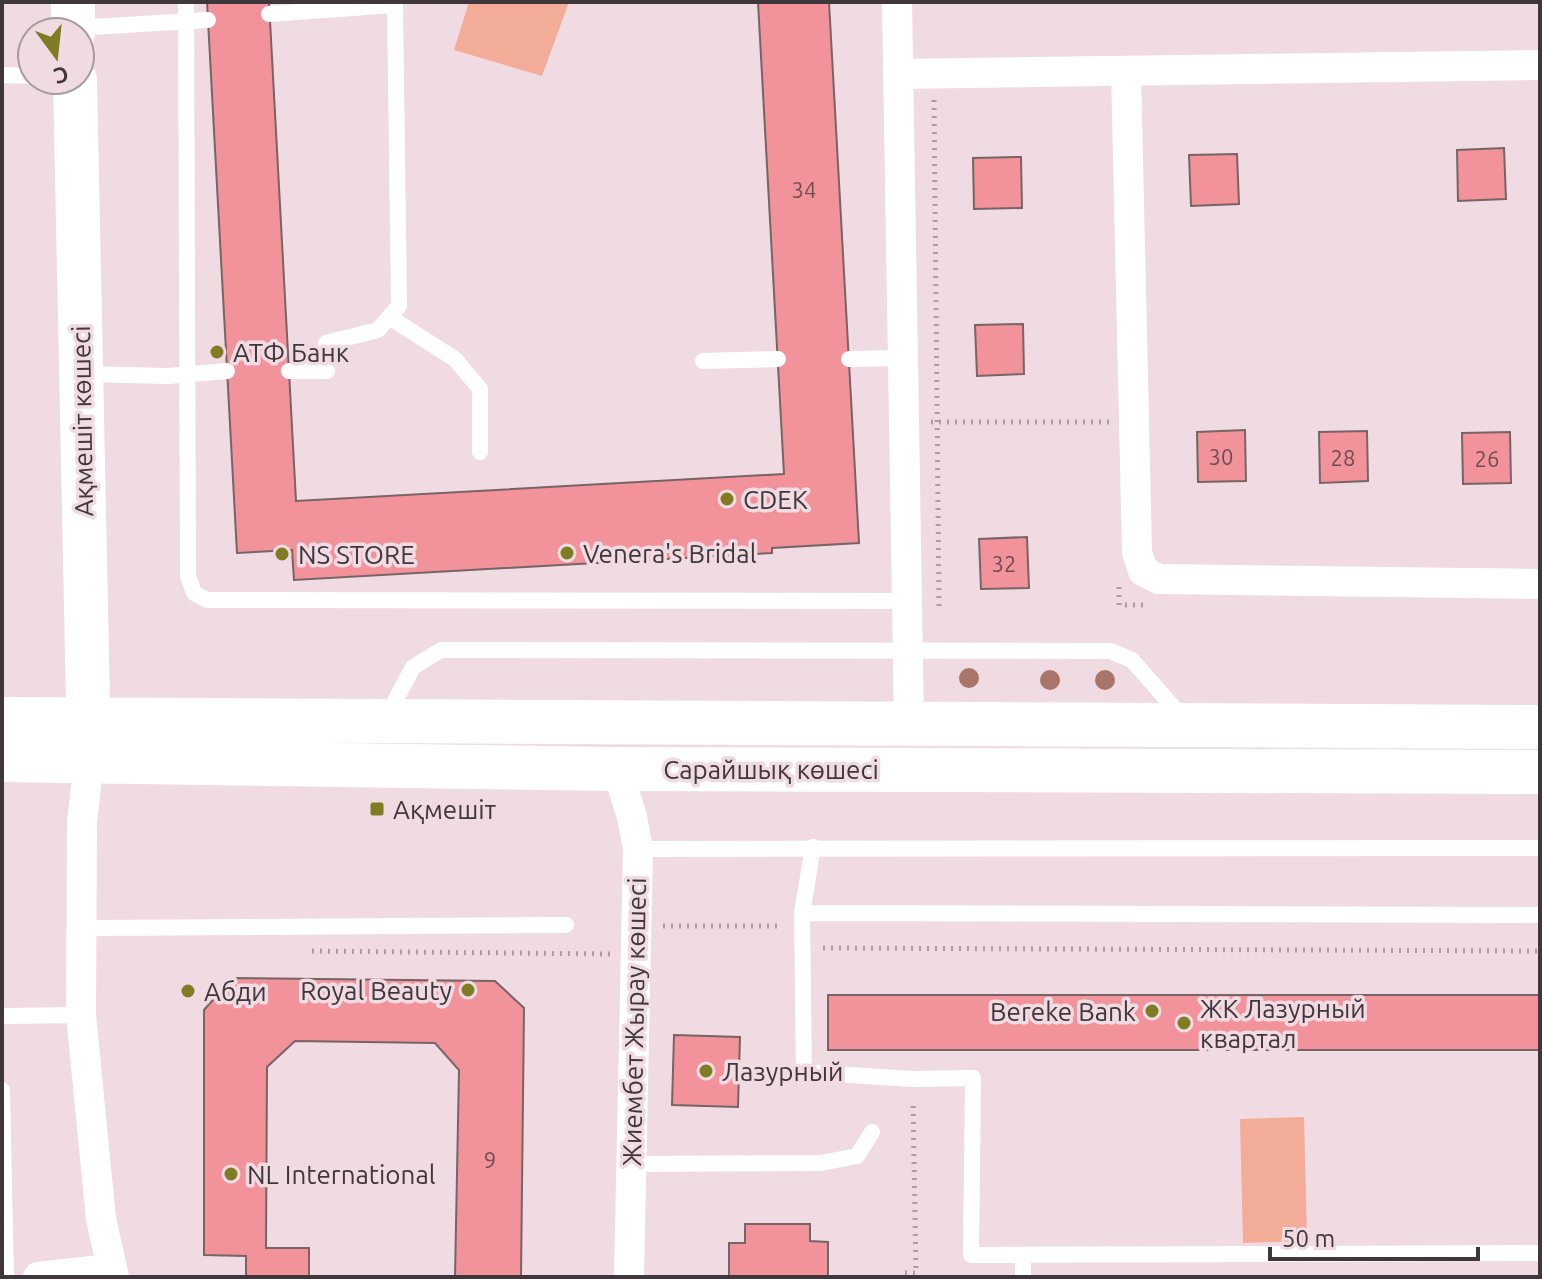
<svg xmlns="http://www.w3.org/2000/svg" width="1542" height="1279" viewBox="0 0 1542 1279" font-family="Ubuntu,sans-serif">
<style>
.green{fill:#f3ac97}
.building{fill:#f2929b;stroke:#776465;stroke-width:2}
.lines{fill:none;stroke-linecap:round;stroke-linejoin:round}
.path{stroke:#ad9da3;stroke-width:5;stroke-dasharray:2 6;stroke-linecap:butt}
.lane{stroke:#fff;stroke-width:16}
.street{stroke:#fff;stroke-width:30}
.secondary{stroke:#fff;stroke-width:44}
.tree{fill:#aa7569}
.poi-dot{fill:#7f7c23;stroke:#f0dbe3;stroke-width:3}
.labels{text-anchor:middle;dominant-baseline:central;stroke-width:7;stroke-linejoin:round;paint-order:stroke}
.number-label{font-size:22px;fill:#6c4e53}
.poi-label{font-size:26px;fill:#3f373b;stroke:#f0dbe3;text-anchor:start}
.street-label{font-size:26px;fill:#3f373b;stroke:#f0dbe3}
</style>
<rect width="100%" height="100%" fill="#f0dbe3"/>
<path class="green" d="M469,2H569L542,76L454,50Z
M1304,1117L1307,1241L1243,1243L1240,1119Z"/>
<path class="building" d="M207,2H269L296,501L784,474L758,2H829L859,543L772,548V553L294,580L292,550L237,553Z
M1504,148L1506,199L1458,201L1457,150Z
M1237,154L1239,204L1191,206L1189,155Z
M1021,157L1022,208L974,209L973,158Z
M1023,324L1024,374L977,376L975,325Z
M1245,430L1246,481L1198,482L1197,432Z
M1367,431L1368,481L1320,483L1319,432Z
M1510,432L1511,483L1463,484L1462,433Z
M1027,537L1029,588L981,589L979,539Z
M232,978L495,981L524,1008L521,1277H455L459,1070L435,1043L295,1041L267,1067L266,1248H309V1277H246V1256L204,1255V1010Z
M828,995H1540V1050H828Z
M674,1035L740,1037L738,1107L672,1105Z
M745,1224H810V1241L828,1242V1277H729V1243H745Z"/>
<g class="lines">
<path class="path" d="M934,100L939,606
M931,422H1109
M1119,587V605H1147
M663,926H781
M823,948L1540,951
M312,951L610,954
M901,1277V1273H916L913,1100"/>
<path class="lane" d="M186,2L188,576L194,593L207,600L907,601
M269,14L395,5L399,306L378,330L326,343
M75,28L208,20
M2,75L32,76
M389,317L455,359L480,389V452
M849,359L903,358
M703,361L778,359
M289,371H327
M83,374L168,376L227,371
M387,716L413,667L441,650L1110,651L1132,660L1182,717
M813,847L802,913L804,1072L912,1079L973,1078L971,1255L1540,1253
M638,849L1540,848
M802,913L1540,915
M82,928L566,925
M2,1016L81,1015
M2,1090L6,1277
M631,1164L821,1163L857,1156L872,1132
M1023,1255V1277"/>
<path class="street" d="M897,2L909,723
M1126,71L1137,552L1143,571L1159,579L1540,584
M898,74L1540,65
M89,761L82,822L81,1015L101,1219L114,1277
M617,769L632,817L638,849L629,1277
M38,1277L109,1269"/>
<path class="secondary" d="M73,2V32
M75,80L89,751
M2,719L1540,727
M2,760L617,769L1540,772"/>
</g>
<g class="tree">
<circle cx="969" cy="678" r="10"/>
<circle cx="1050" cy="680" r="10"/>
<circle cx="1105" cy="680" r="10"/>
</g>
<g class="poi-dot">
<circle cx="217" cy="352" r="8"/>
<circle cx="727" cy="499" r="8"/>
<circle cx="567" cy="553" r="8"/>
<circle cx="282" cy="554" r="8"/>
<rect x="369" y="801" width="16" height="16" rx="4"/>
<circle cx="468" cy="990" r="8"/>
<circle cx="188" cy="991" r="8"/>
<circle cx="1152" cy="1011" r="8"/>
<circle cx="1184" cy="1023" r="8"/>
<circle cx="706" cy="1071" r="8"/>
<circle cx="231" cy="1174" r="8"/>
</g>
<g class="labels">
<g class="number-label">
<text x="804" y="189">34</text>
<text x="1221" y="456">30</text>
<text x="1343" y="457">28</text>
<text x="1487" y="458">26</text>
<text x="1004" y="563">32</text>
<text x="490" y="1159">9</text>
</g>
<g class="poi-label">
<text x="233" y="352">АТФ Банк</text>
<text x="743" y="499">CDEK</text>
<text x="583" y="553">Venera's Bridal</text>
<text x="298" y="554">NS STORE</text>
<text x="393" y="809">Ақмешіт</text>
<text x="452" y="990" text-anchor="end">Royal Beauty</text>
<text x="204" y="991">Абди</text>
<text x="1200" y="1008">ЖК Лазурный<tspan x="1200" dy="30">квартал</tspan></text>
<text x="1136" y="1011" text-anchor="end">Bereke Bank</text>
<text x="722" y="1071">Лазурный</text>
<text x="247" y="1174">NL International</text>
</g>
<g class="street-label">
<text transform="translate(82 421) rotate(-91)">Ақмешіт көшесі</text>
<text x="771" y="769">Сарайшық көшесі</text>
<text transform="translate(634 1022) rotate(-89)">Жиембет Жырау көшесі</text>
</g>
</g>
<rect width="1542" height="1279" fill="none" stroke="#3f373b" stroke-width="8"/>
<g transform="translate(56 56) rotate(165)"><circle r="38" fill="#f0dbe3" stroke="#a999a0" stroke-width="2"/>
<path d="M0-6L14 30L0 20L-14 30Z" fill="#7f7c23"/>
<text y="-12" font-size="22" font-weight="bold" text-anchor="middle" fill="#3f373b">С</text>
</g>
<path d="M1270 1247v12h208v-12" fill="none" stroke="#3f373b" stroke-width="4"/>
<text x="1282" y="1247" font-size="24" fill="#3f373b" stroke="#f0dbe3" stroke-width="6" paint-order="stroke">50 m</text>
</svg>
